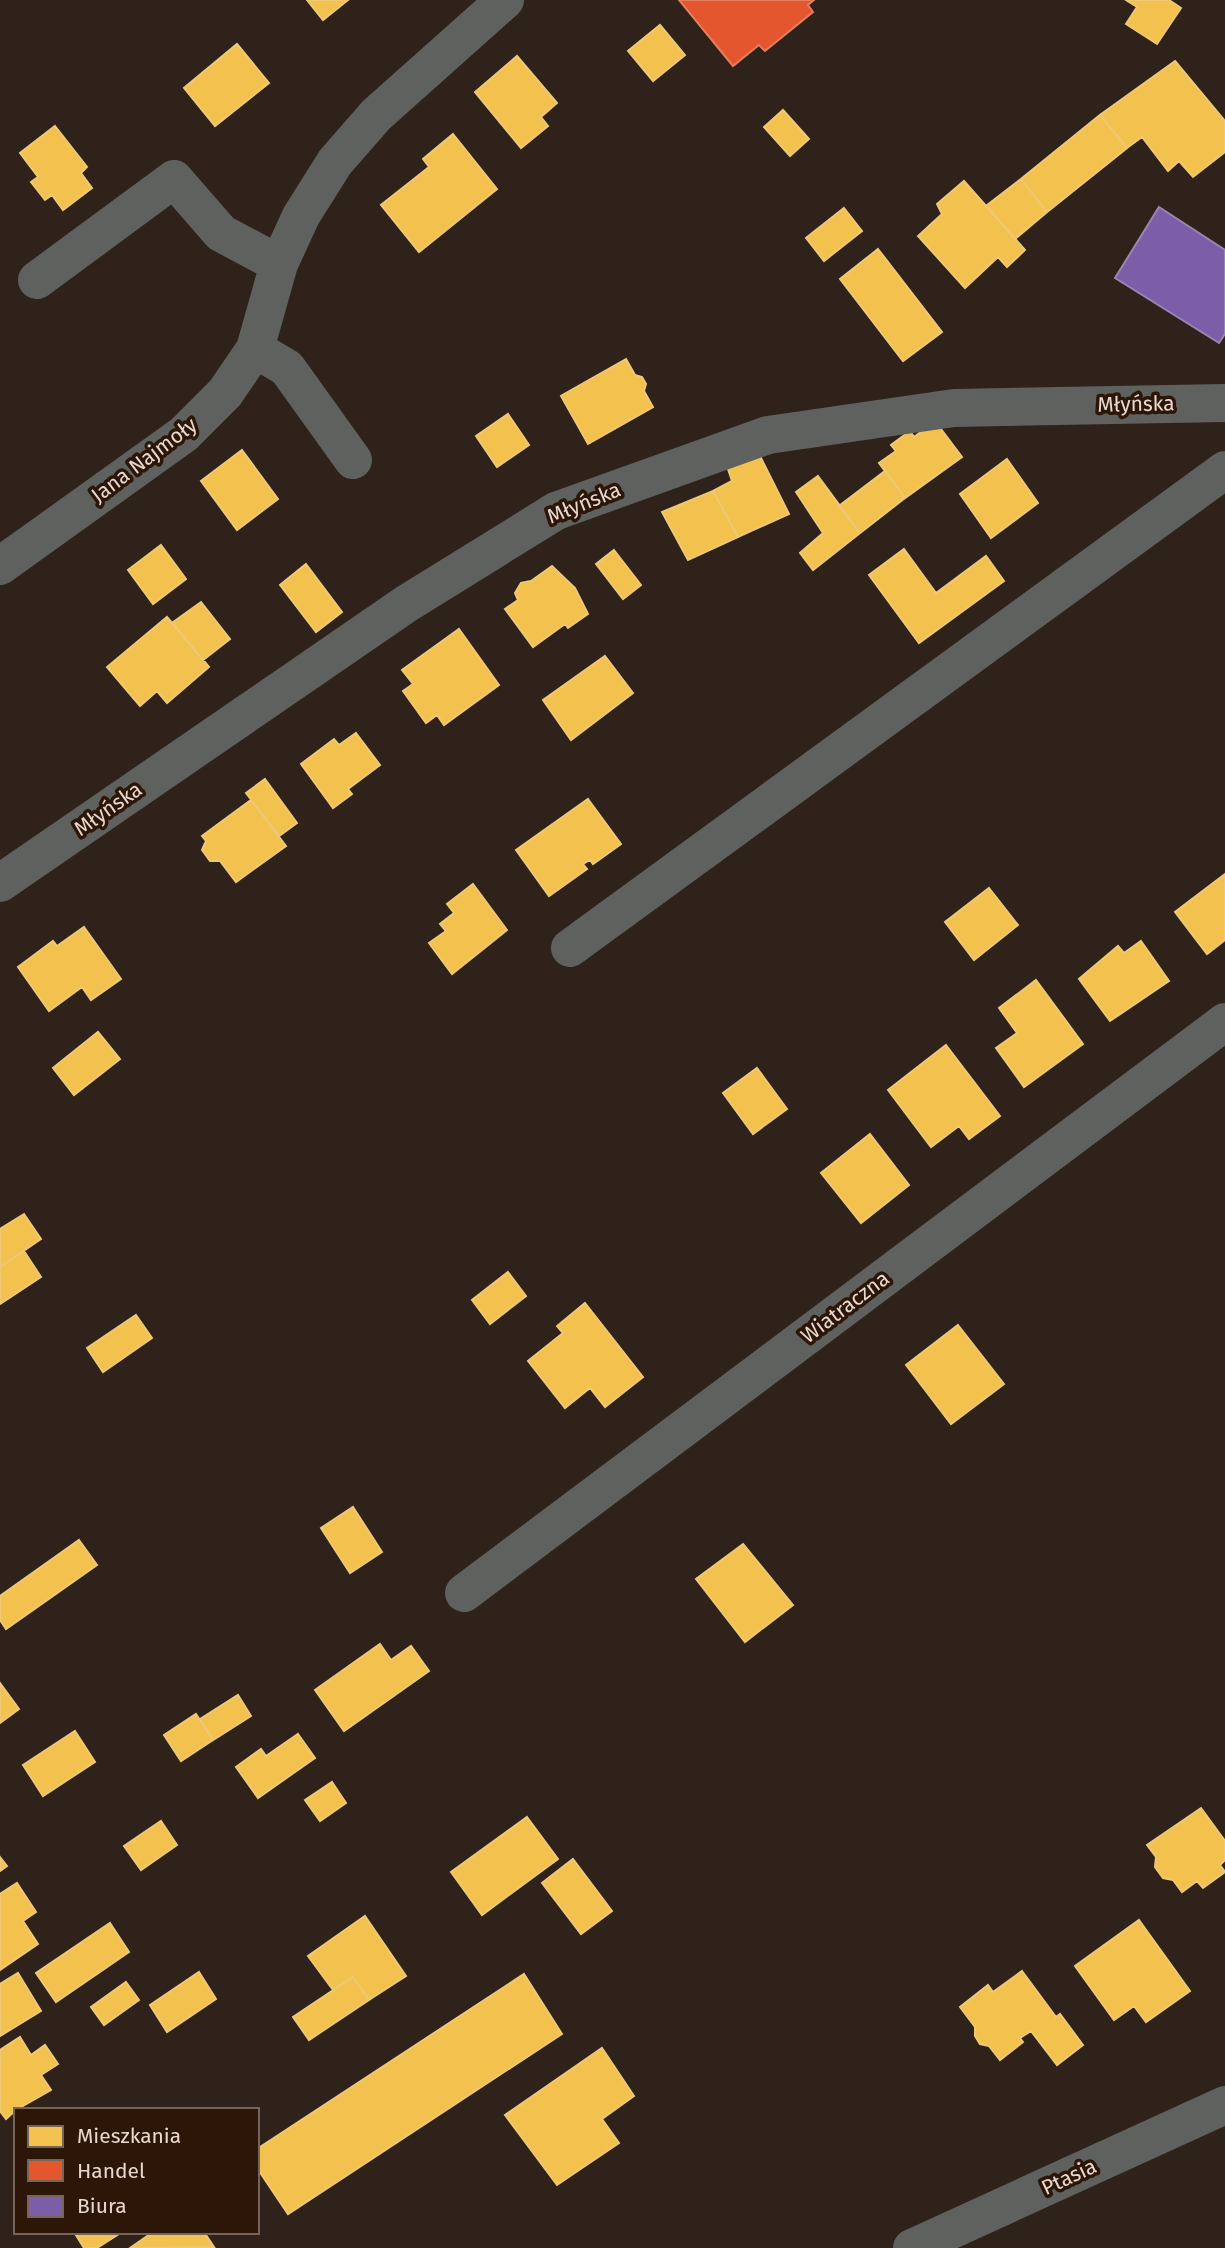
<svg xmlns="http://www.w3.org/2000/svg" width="1225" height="2248" viewBox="0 0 1225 2248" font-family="'Fira Sans',sans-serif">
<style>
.homes{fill:#f2c14e;stroke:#efc875;stroke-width:2}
.shops{fill:#e4572e;stroke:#e57e5e;stroke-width:2}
.offices{fill:#7b5ea7;stroke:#9c83b3;stroke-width:2}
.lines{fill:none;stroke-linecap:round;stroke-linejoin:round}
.minor{stroke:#5e615d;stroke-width:38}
.labels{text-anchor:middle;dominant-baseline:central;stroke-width:7;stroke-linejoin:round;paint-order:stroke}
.street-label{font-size:21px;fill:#e8d8cf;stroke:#2c1608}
</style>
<rect width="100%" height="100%" fill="#2e221a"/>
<path class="homes" d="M307,0H348L323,20Z
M1126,0H1169L1181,8L1157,44L1126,24L1137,7Z
M660,25L685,55L653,81L628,51Z
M237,44L269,83L215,126L184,88Z
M517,56L557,103L541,117L548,126L521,148L475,92Z
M1175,61L1225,121V152L1193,177L1179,161L1168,171L1142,137L1127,148L1100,115Z
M783,110L809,139L790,156L764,127Z
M1100,115L1127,148L1047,212L1021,179Z
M55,126L87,167L81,173L92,188L63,210L52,195L45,200L31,182L38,177L20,153Z
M453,134L497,189L419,252L381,205L429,167L423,159Z
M1021,179L1047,212L1015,239L986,206Z
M964,181L1025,250L1007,267L998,257L965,288L918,236L942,214L937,204Z
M844,208L862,231L824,261L806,238Z
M878,249L942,332L903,361L840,279Z
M626,359L635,375L642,377L646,384L644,391L653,407L588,444L561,396Z
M508,414L529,445L497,467L476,436Z
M935,421L962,457L905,498L879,463L896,451L891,445L910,431L914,437Z
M242,450L278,499L237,530L201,481Z
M758,452L789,514L738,537L713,491L732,481L727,466Z
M1007,459L1038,503L991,538L960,494Z
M885,471L905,498L860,533L839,506Z
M818,476L860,533L813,570L800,553L823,533L796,492Z
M713,491L738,537L688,560L662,512Z
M161,545L186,579L153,604L128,570Z
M904,549L936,593L986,556L1004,581L919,643L869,575Z
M614,550L641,585L623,599L596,564Z
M306,564L342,612L316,632L280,585Z
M552,566L575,588L588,614L568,628L565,624L533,647L505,609L518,600L515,593L521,583L531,581Z
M201,602L230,639L203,660L172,623Z
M167,617L209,667L167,703L157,691L140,706L107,667Z
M459,629L499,685L444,725L437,715L426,723L403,691L413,684L402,670Z
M605,656L633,693L571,740L543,700Z
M356,733L380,765L348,789L352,794L333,808L301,764L334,739L339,745Z
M265,779L297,823L279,836L246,793Z
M588,799L621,844L593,864L590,860L583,864L587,869L549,896L516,850Z
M251,800L286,846L236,882L220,861H210L202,850L206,841L202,836Z
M1225,874V940L1207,954L1175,912Z
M473,884L507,930L452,974L429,943L446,931L440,924L454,913L447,904Z
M989,888L1018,925L974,960L945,922Z
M84,927L121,979L91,1000L82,987L49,1011L18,967L53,941L57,946Z
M1141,941L1169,981L1110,1021L1079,979L1118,946L1124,953Z
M1036,980L1083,1044L1024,1087L996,1048L1017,1033L999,1008Z
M98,1032L120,1059L74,1095L53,1068Z
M946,1045L1000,1116L969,1139L959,1126L931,1147L888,1090Z
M757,1068L787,1109L753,1134L723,1093Z
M870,1134L909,1185L861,1223L821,1173Z
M24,1214L41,1239L0,1267V1229Z
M24,1251L41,1277L0,1304V1267Z
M508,1272L526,1296L490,1324L472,1300Z
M585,1303L643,1377L605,1407L590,1388L565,1408L528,1361L563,1333L557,1326Z
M136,1315L152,1338L103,1372L87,1348Z
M958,1325L1004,1384L951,1424L906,1365Z
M353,1507L382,1552L350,1573L321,1528Z
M79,1540L97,1565L6,1629L0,1620V1596Z
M743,1544L793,1605L745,1642L696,1579Z
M380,1644L391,1660L411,1646L429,1671L344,1731L315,1690Z
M0,1683L19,1709L0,1723Z
M238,1695L251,1716L213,1740L200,1719Z
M196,1714L213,1740L181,1761L164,1735Z
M75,1731L95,1762L43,1796L23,1765Z
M298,1734L315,1758L258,1798L236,1767L261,1749L266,1756Z
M332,1782L346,1803L320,1821L305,1800Z
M1201,1808L1225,1841V1860L1220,1865L1225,1872L1203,1888L1197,1881L1182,1892L1173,1880L1163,1878L1155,1867L1156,1857L1147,1845Z
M527,1817L558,1859L482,1915L451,1872Z
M161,1821L177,1845L141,1870L124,1846Z
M0,1857L7,1866L0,1871Z
M573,1859L612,1911L581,1934L542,1883Z
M17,1883L36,1912L23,1921L38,1944L0,1970V1894Z
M365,1916L406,1976L369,2000L353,1977L333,1990L308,1956Z
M1139,1920L1190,1991L1146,2022L1134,2006L1114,2020L1075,1966Z
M110,1923L129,1952L56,2002L36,1973Z
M1022,1971L1056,2017L1060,2014L1083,2045L1057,2065L1031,2031L1020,2038L1023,2042L1000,2060L989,2046L980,2044L975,2036V2027L960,2007L988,1985L993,1992Z
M199,1972L216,1999L167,2032L150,2005Z
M18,1973L41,2011L0,2036V1984Z
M524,1974L562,2034L288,2214L257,2168V2149Z
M353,1977L369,2000L309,2040L293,2017Z
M126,1982L139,2000L104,2025L91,2007Z
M20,2037L31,2055L45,2045L58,2064L41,2075L51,2090L16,2110L6,2119L0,2111V2050Z
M602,2048L634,2096L602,2119L619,2143L557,2185L505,2115Z
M74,2232H122L97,2248H84Z
M153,2232H204L214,2247L130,2248Z"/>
<path class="shops" d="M679,0H814L808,5L813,12L765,51L759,45L733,66Z"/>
<path class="offices" d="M1159,207L1225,250V334L1219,343L1115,278Z"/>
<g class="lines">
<path class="minor" d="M37,280L174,179L221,233L279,264
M255,349L287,368L353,460
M0,566L184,434L225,393L255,349L279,264L301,216L335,162L376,115L505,0
M0,883L406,604L556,511L768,435L954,408L1225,403
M570,948L1225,470
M464,1593L1225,1022
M912,2248L1225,2105"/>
</g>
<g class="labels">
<g class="street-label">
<text transform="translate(1136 404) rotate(-1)">Młyńska</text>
<text transform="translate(144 460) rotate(-37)">Jana Najmoły</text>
<text transform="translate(584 503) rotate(-22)">Młyńska</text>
<text transform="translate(108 809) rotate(-35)">Młyńska</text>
<text transform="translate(845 1307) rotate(-37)">Wiatraczna</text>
<text transform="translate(1069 2177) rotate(-25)">Ptasia</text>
</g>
</g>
<rect x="14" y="2108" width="245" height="126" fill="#2c1608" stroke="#776458" stroke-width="2"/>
<rect x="28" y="2126" width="35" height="21" fill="#f2c14e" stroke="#776458" stroke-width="2"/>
<text x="77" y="2143" font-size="21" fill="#e8d8cf">Mieszkania</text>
<rect x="28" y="2160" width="35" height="21" fill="#e4572e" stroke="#776458" stroke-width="2"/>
<text x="77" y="2178" font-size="21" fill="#e8d8cf">Handel</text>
<rect x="28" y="2196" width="35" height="21" fill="#7b5ea7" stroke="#776458" stroke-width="2"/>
<text x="77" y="2213" font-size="21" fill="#e8d8cf">Biura</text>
</svg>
